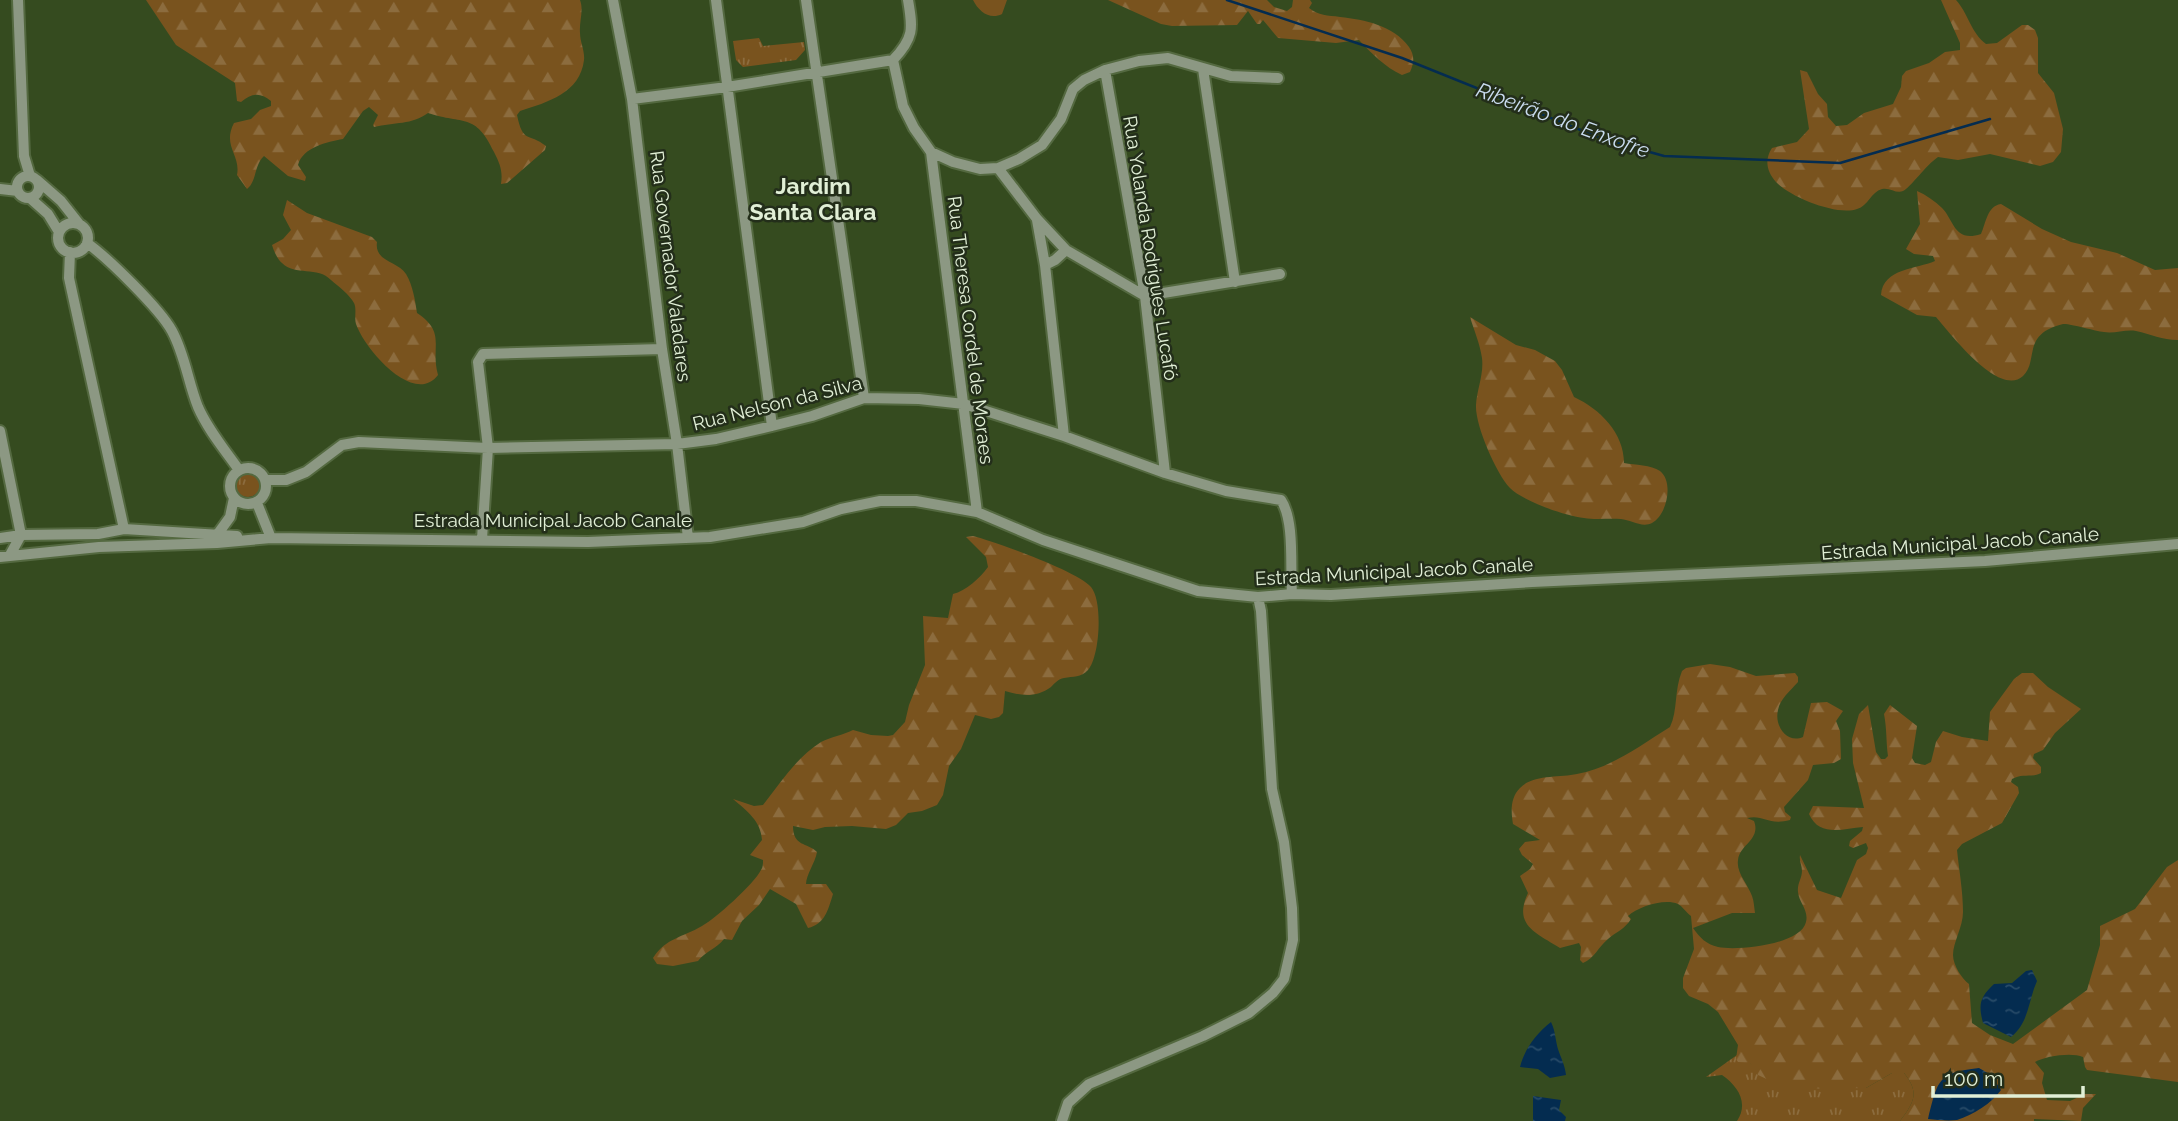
<svg xmlns="http://www.w3.org/2000/svg" width="2178" height="1121" viewBox="0 0 2178 1121" font-family="Raleway,sans-serif">
<style>
.grass{fill:url(#grass-tufts)}
.forest{fill:url(#forest-firs)}
.water{fill:url(#water-ripples)}
.lines{fill:none;stroke-linecap:round;stroke-linejoin:round}
.stream{stroke:#042c50;stroke-width:2.5}
.minor-casing{stroke:#546940;stroke-width:14}
.minor{stroke:#8c9883;stroke-width:10}
.labels{text-anchor:middle;dominant-baseline:central;stroke-width:5;stroke-linejoin:round;paint-order:stroke}
.street-label{font-size:19px;fill:#e1efd6;stroke:#232e1a}
.water-label{font-size:21px;font-style:italic;fill:#c9dbee;stroke:#232e1a}
.quarter-label{font-size:23px;font-weight:bold;fill:#e1efd6;stroke:#232e1a}
</style>
<defs>
<pattern id="grass-tufts" width="24" height="20" patternUnits="userSpaceOnUse" patternTransform="scale(1.75)"><rect width="24" height="20" fill="#79531e"/><path d="M3 7l-1-3M5 7V3M7 7l1-3M15 17l-1-3M17 17v-4M19 17l1-3" fill="none" stroke="#8c6c3e"/></pattern>
<pattern id="forest-firs" width="22" height="20" patternUnits="userSpaceOnUse" patternTransform="scale(1.75)"><rect width="22" height="20" fill="#79531e"/><path d="M5 1l3.5 6h-7zM16 11l3.5 6h-7z" fill="#8c6c3e"/></pattern>
<pattern id="water-ripples" width="26" height="14" patternUnits="userSpaceOnUse" patternTransform="scale(1.75)"><rect width="26" height="14" fill="#042c50"/><path d="M2 4q2-2 4 0t4 0M15 11q2-2 4 0t4 0" fill="none" stroke="#284b68"/></pattern>
</defs>
<rect width="100%" height="100%" fill="#354b1f"/>
<path class="grass" d="M759,38L763,46L804,42L805,50L796,60L743,67L736,60L733,41Z
M236 485a12 12 0 1 1 24 0a12 12 0 1 1-24 0Z
M1737,1055L1751,1064L1866,1088L1892,1073H1904C1920,1093 1914,1102 1900,1121H1737C1749,1103 1738,1086 1722,1075L1706,1077Z"/>
<path class="forest" d="M146,0H580C584,11 579,21 580,33C580,42 585,51 584,60C580,93 548,102 520,111L517,115C523,144 528,132 546,146L545,150L507,183L501,184C503,171 500,164 494,152C475,112 464,125 428,113C412,125 394,122 374,127L373,125L378,115L369,107L363,111L343,139C327,142 303,147 298,165L306,177L305,181L288,176L264,156C254,165 257,181 247,189L237,175C241,155 222,146 234,123L251,119L260,110L271,106V101C260,92 252,93 241,102L237,101L235,83L176,45Z
M973,0H1007L1002,14C990,20 979,12 973,0Z
M1108,0H1267L1274,7L1287,11L1292,7L1293,0H1310L1312,3L1309,8C1319,16 1327,15 1340,17C1365,20 1393,25 1409,47C1415,56 1414,63 1410,72L1402,75C1385,67 1372,54 1359,40L1336,43L1278,38L1263,20L1260,24H1257L1248,11L1237,25L1172,26L1161,24Z
M1941,0H1956C1968,13 1971,33 1986,44L1997,43L2022,25H2028L2035,30L2038,38V73L2054,93L2063,129L2061,152L2053,162L2040,166L1990,154L1958,160L1938,157C1926,165 1910,188 1903,191C1896,194 1890,187 1882,189C1871,192 1868,206 1857,209C1837,216 1790,197 1776,182C1767,172 1764,160 1772,148L1797,142L1809,129L1800,70L1807,72L1818,94L1827,104L1828,117L1836,126L1847,125L1864,113L1893,104L1901,87L1902,76L1906,71L1929,63L1945,52L1960,50V43Z
M1917,191C1926,195 1935,201 1942,208C1954,220 1954,243 1981,234C1986,223 1987,206 2001,204L2042,229L2071,242L2117,253L2155,270L2178,268V340C2162,340 2151,334 2136,331C2126,329 2114,334 2104,332C2095,331 2069,323 2063,324C2021,334 2039,361 2023,376C1999,398 1950,333 1936,317L1917,315L1881,295C1883,268 1917,269 1935,261L1933,256L1914,254L1906,249L1920,224Z
M287,200L307,213L372,237L377,242C374,262 398,261 406,274C413,286 415,300 417,313C447,333 430,346 438,375C414,407 364,348 356,324C354,318 357,309 354,303C350,295 338,286 331,280C318,266 295,276 282,263C277,259 274,251 272,245L283,239L291,230L283,215Z
M1470,317L1516,345L1535,350L1555,361L1562,370L1574,397C1600,409 1624,433 1624,463C1635,465 1651,465 1660,471C1674,482 1667,515 1652,523C1642,528 1631,520 1621,519C1609,518 1596,520 1584,518C1565,516 1523,501 1510,488C1496,473 1475,425 1476,405C1477,389 1484,374 1482,358C1480,344 1474,330 1470,317Z
M973,536C996,542 1077,571 1091,587C1103,601 1100,656 1088,670C1081,678 1073,676 1064,678C1058,679 1055,683 1051,687C1036,698 1021,696 1005,691L1003,713L999,717L991,719L975,715L961,749L949,766L943,795L937,805L922,811L908,813L896,825L886,829L852,826L825,827L813,830L793,826C793,847 807,842 817,852C815,863 806,875 806,884H826L833,894C828,910 825,924 808,928L796,904L770,889L759,905L742,921L732,940L724,939C716,949 706,951 698,961L673,966L657,964L653,958C667,937 682,938 702,926C715,919 754,884 761,870C763,867 763,864 763,860L750,855L762,840C761,821 747,811 733,799L754,806L763,805C781,782 796,758 821,742C831,737 843,735 853,730L871,735L888,736L893,735L905,722L909,705L925,665L923,616L948,618L953,594C966,591 980,578 988,567L986,557L966,537Z
M1710,664L1730,667L1756,676L1795,673L1798,677V682C1790,691 1780,699 1778,710C1774,726 1787,744 1803,737L1811,703L1827,702L1843,711L1836,721L1840,731L1841,759L1834,763L1813,765L1808,780L1784,807L1785,812L1791,817L1790,820C1768,826 1764,814 1747,818L1754,821C1761,840 1740,844 1738,860C1736,873 1748,884 1752,896C1754,901 1754,907 1755,913H1732L1693,928C1700,938 1706,944 1718,947C1736,951 1801,945 1806,922C1809,910 1799,903 1798,892C1797,884 1802,878 1802,871C1802,865 1799,862 1800,855L1817,890L1841,898L1857,860L1866,854L1868,848L1866,843L1853,848L1849,846L1850,841L1862,831L1863,827C1842,829 1819,837 1809,814L1813,806L1864,808L1853,763L1852,739L1859,714L1868,705L1876,752L1881,759H1885L1888,756C1886,742 1887,729 1884,714L1890,705L1917,726L1912,758L1915,763L1925,765L1931,762L1936,742L1943,731L1962,737L1988,741L1990,712L2014,679L2022,673H2033L2048,687L2081,709L2055,733L2043,750L2034,754L2033,758L2041,767V773C2032,778 2022,773 2012,779L2011,782L2018,787L2019,793L2002,823L1962,844L1957,850C1959,870 1963,891 1963,912C1963,927 1953,942 1953,955C1953,965 1962,979 1969,984L1972,1023L1990,1035L2013,1044L2087,990L2100,945V926L2135,909L2167,867L2178,860V1082L2087,1070L2085,1067L2083,1057C2072,1052 2045,1056 2035,1062L2044,1073L2042,1083L2047,1100L2070,1101L2085,1094H2096L2083,1108L2081,1121L2034,1119V1121H1900C1914,1102 1920,1093 1904,1073H1892L1866,1088L1788,1089L1758,1075L1751,1064L1738,1062L1736,1059L1738,1045L1718,1012L1708,1004L1689,996L1683,988V978L1694,949L1691,916C1687,913 1682,906 1678,904C1664,898 1638,907 1628,916L1631,919C1625,929 1616,932 1608,939C1599,946 1594,959 1583,963L1580,960L1581,947L1579,943L1560,948C1535,932 1513,925 1528,893L1520,876L1530,869L1533,864L1522,855L1519,849L1525,842L1540,840L1513,824C1511,812 1510,798 1520,788C1533,774 1560,778 1577,774C1611,768 1641,745 1670,727C1678,710 1674,690 1682,671L1686,668Z"/>
<path class="water" d="M2032,970L2037,981C2028,1001 2029,1023 2011,1037L1983,1023C1978,1004 1980,997 1994,984L2012,983L2026,971Z
M1551,1022C1556,1032 1555,1041 1559,1052C1562,1060 1565,1066 1566,1075L1550,1078L1538,1069L1520,1067C1525,1048 1536,1034 1551,1022Z
M1979,1068L1991,1075L2001,1090C1992,1103 1973,1115 1957,1120C1948,1121 1937,1120 1928,1119C1938,1080 1937,1073 1979,1068Z
M1533,1096L1561,1100L1559,1110L1566,1117L1565,1121H1533Z"/>
<g class="lines">
<path class="stream" d="M1227,0L1402,58L1603,139L1664,156L1840,163L1990,119"/>
<g class="minor-casing">
<path id="minor" d="M18,0L24,156L30,176
M613,0L632,99L662,349L677,444L688,538
M716,0L772,426
M806,0L864,398
M893,60L903,106L914,128L931,152L953,162L980,169L998,168L1019,159L1042,145L1061,119L1073,89L1084,80L1105,70L1139,61L1168,58L1231,76L1278,78
M893,60C914,38 913,29 908,0
M1203,69L1235,282
M1105,70L1145,296L1165,473
M632,99L727,87L893,60
M931,152L977,512
M998,168L1037,219L1066,250L1145,296L1280,274
M17 187a11 11 0 1 1 22 0a11 11 0 1 1-22 0Z
M37,180L61,201L80,225
M0,189L18,191
M30,198L48,214L59,232
M1037,220L1045,265L1064,436
M58 238a15 15 0 1 1 30 0a15 15 0 1 1-30 0Z
M87,243C108,258 160,309 172,331C185,355 188,382 198,407C208,430 225,450 239,470
M70,252L69,278L124,529
M1045,265L1055,260L1066,250
M0,431L21,535L10,555
M230 486a18 18 0 1 1 36 0a18 18 0 1 1-36 0Z
M266,480H286L306,472L342,445L359,442L488,448L677,444L716,439L772,426L812,416L864,398L919,399L964,404L1064,436L1165,473L1226,491L1281,500C1295,521 1290,568 1292,594
M257,503L271,538H267
M217,535L230,517L234,498
M0,538L21,535L98,534L124,529L237,536
M482,539L488,448L478,362L483,354L662,349
M0,557L99,547L217,543L271,538L588,542L710,537L803,522L841,509L880,501H916L977,512L1043,540L1198,591L1258,597L1292,594L1331,595L1532,582L1985,561L2178,544
M1062,1121L1068,1103L1089,1084L1203,1036L1249,1013L1273,993L1284,979L1293,940L1292,908L1284,842L1272,789L1261,611L1258,597"/>
</g>
<use href="#minor" class="minor"/>
</g>
<g class="labels">
<g class="street-label">
<text transform="translate(1151 248) rotate(81)">Rua Yolanda Rodrigues Lucafó</text>
<text transform="translate(671 266) rotate(83)">Rua Governador Valadares</text>
<text transform="translate(971 330) rotate(83)">Rua Theresa Cordel de Moraes</text>
<text transform="translate(777 403) rotate(-14)">Rua Nelson da Silva</text>
<text x="553" y="520">Estrada Municipal Jacob Canale</text>
<text transform="translate(1960 543) rotate(-4)">Estrada Municipal Jacob Canale</text>
<text transform="translate(1394 571) rotate(-3)">Estrada Municipal Jacob Canale</text>
</g>
<g class="water-label">
<text transform="translate(1563 120) rotate(20)">Ribeirão do Enxofre</text>
</g>
<g class="quarter-label">
<text x="813" y="185">Jardim<tspan x="813" dy="26">Santa Clara</tspan></text>
</g>
</g>
<path d="M1933 1086v10h150v-10" fill="none" stroke="#e1efd6" stroke-width="3.5"/>
<text x="1944" y="1086" font-size="21" fill="#e1efd6" stroke="#232e1a" stroke-width="5" paint-order="stroke">100 m</text>
</svg>
